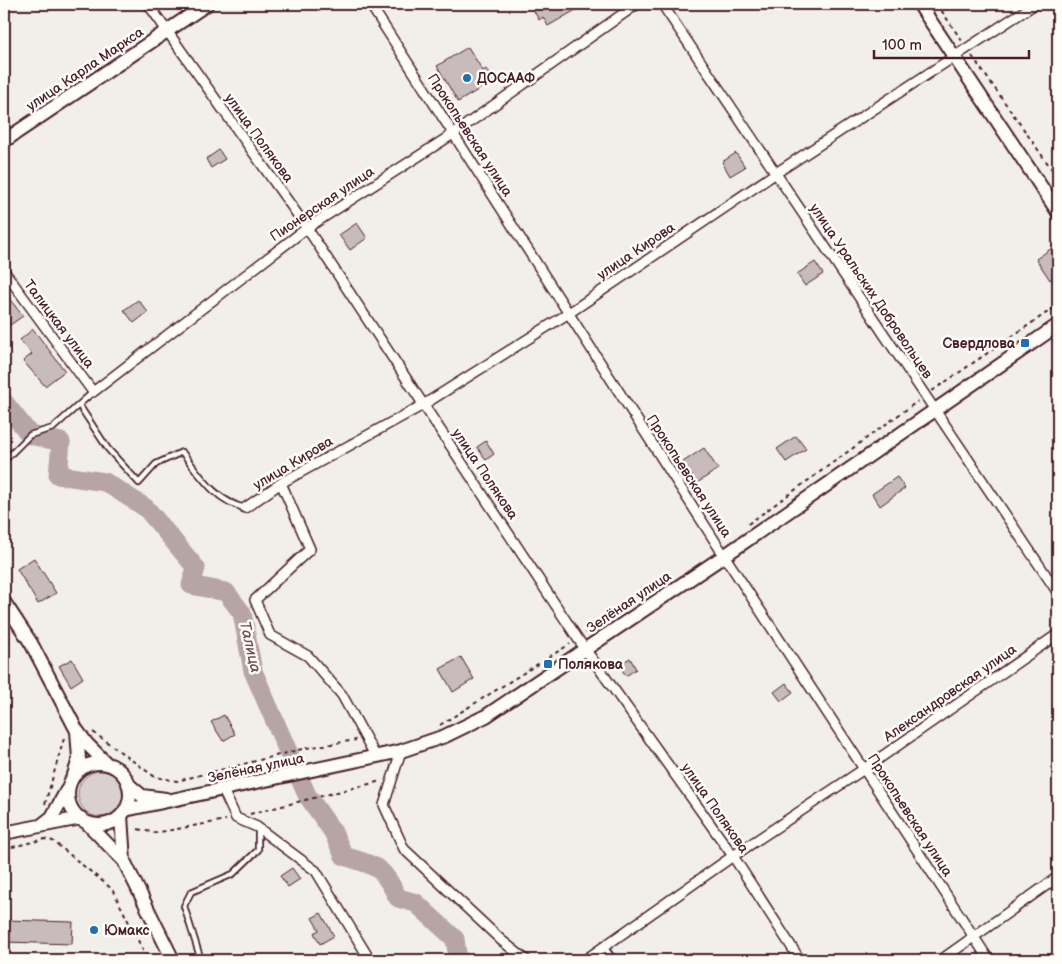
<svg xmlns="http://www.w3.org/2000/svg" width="1062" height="964" viewBox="0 0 1062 964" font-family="'Balsamiq Sans',sans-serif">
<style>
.green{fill:#d9d0cf;stroke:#92787d}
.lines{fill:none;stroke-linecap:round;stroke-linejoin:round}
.river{stroke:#b7a5a6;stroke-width:19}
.building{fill:#c8bbbb;stroke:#4a1f2b}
.lane-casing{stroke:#4a1f2b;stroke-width:8}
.street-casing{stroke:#4a1f2b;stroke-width:12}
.secondary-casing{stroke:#4a1f2b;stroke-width:16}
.path{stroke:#4a1f2b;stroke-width:2;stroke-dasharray:4 4;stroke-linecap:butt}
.lane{stroke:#fdfcf7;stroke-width:4.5}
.street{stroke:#fdfcf7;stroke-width:9}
.secondary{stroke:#fdfcf7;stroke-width:12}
.poi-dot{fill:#1f6fb2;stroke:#fdfcf7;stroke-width:2}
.labels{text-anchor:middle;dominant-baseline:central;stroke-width:5;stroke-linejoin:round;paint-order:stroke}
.street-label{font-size:14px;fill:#4a1f2b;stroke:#fdfcf7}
.poi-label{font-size:14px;font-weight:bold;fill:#4a1f2b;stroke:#fdfcf7;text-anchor:start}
.water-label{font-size:15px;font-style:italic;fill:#704e56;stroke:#fdfcf7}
</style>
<rect width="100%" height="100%" fill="#f2efeb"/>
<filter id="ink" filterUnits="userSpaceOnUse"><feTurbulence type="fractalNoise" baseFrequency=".02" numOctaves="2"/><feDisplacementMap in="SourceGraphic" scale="10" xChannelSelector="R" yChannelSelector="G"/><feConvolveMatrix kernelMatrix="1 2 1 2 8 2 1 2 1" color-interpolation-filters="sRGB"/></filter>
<g filter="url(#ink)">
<path class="green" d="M78 794a23 23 0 1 1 46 0a23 23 0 1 1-46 0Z"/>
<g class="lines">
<path class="river" d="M4,402L30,435L61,442L58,475L105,482L146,508L196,568L191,585L226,592L242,613L253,671L307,795L333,832L344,856C379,867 381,865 398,898L416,903L455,939L458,960"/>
</g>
<path class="building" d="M530,4H586L548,26L543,17L539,20Z
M468,47L483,71L486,69L493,81L458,102L437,66Z
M219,150L225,159L211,168L206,159Z
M736,153L745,167L730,176L722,162Z
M357,223L367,238L350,250L339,235Z
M1052,248L1058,257V274L1050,280L1036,259Z
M815,262L823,274L805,286L797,274Z
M4,292L23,316L10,325L4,318Z
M138,300L148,312L134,323L124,310Z
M33,329L65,371L45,386L23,361L32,354L20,340Z
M796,436L806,449L786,462L777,449Z
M486,441L494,454L486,460L477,447Z
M704,448L718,469L697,483L683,462Z
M897,477L905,488L880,506L872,494Z
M34,558L56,593L38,604L17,569Z
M461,657L474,679L453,692L440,669Z
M630,658L636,669L626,676L619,665Z
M72,659L83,678L71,686L59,666Z
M786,683L793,692L781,701L774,692Z
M224,715L235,734L223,741L211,722Z
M292,868L300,879L288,887L280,876Z
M321,913L334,936L320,944L314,933L319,930L312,918Z
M4,920L73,922L72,944L4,942Z"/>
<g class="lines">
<g class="lane-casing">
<path id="lane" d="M79,405L108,449L139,483L156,464L182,452C200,475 215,501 245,508
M4,461L30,435L53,428L93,392
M605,948L614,960
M201,960L184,906L191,892L233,874L258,850V827"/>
</g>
<g class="street-casing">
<path id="street" d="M148,4L307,228L578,639L733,856L800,960
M370,4L718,546L989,960
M662,4L1058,593
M4,271L93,392L307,228L453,134L637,4
M281,483L310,549L255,600L270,635L308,656L342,695L376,757
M245,508L281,483L423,405L569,313L776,173L1035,4
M401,751L384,805L404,849L501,940L526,960
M223,790L236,818L257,827L316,871L370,960
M585,960L733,856L864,769L1058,634
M941,960L1058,877"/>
</g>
<g class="secondary-casing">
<path id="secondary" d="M919,4L1058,212
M4,141L207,4
M4,602L31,643L76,729L87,744L107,764
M68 794a31 31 0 1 1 62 0a31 31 0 1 1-62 0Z
M74,775L79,759L77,731
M128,784L142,796L166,799
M125,810L401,751L445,736L486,716L724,556L1058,325
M121,816L124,861
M86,822L124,861L173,960
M43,824L52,817L67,790
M4,833L81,818"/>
</g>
<path class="path" d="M937,4L962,41
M972,56L1058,178
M4,156L10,151
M932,391L1058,305
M748,524L918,401
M586,633L630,604
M440,725L570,644
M93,732L155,777L177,781L306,748L356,740
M45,804L65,735
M250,814L381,781
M138,829L155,833L226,820
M4,849L45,839L53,841L112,889L148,960"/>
<use href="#lane" class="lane"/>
<use href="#street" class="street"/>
<use href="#secondary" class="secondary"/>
</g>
</g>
<g class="poi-dot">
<circle cx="467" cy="78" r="5"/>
<rect x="1020" y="338" width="10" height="10" rx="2.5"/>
<rect x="543" y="659" width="10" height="10" rx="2.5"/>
<circle cx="94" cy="930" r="5"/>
</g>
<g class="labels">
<g class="street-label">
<text transform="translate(85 69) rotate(-34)">улица Карла Маркса</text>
<text transform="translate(470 135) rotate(57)">Прокопьевская улица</text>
<text transform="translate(259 138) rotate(54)">улица Полякова</text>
<text transform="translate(322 204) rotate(-34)">Пионерская улица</text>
<text transform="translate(636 251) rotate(-34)">улица Кирова</text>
<text transform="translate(871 291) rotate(56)">улица Уральских Добровольцев</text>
<text transform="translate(59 324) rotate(53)">Талицкая улица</text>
<text transform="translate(293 463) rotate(-31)">улица Кирова</text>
<text transform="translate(485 474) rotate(56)">улица Полякова</text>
<text transform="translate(689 476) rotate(57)">Прокопьевская улица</text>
<text transform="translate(629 602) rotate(-34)">Зелёная улица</text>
<text transform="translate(950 693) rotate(-35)">Александровская улица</text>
<text transform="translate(256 768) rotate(-12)">Зелёная улица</text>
<text transform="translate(715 808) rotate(55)">улица Полякова</text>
<text transform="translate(910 815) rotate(57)">Прокопьевская улица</text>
</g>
<g class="poi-label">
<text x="477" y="78">ДОСААФ</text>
<text x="1015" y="343" text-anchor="end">Свердлова</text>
<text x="558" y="664">Полякова</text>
<text x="104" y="930">Юмакс</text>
</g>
<g class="water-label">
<text transform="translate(250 647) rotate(77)">Талица</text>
</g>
</g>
<rect width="1062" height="964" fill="none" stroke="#fdfcf7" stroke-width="20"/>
<rect x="10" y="10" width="1042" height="944" fill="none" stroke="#4a1f2b" stroke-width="2" filter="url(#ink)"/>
<path d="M874 50v8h155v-8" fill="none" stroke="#4a1f2b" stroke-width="2.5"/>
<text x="882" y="50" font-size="15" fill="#4a1f2b" stroke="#fdfcf7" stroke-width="4" paint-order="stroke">100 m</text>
</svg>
